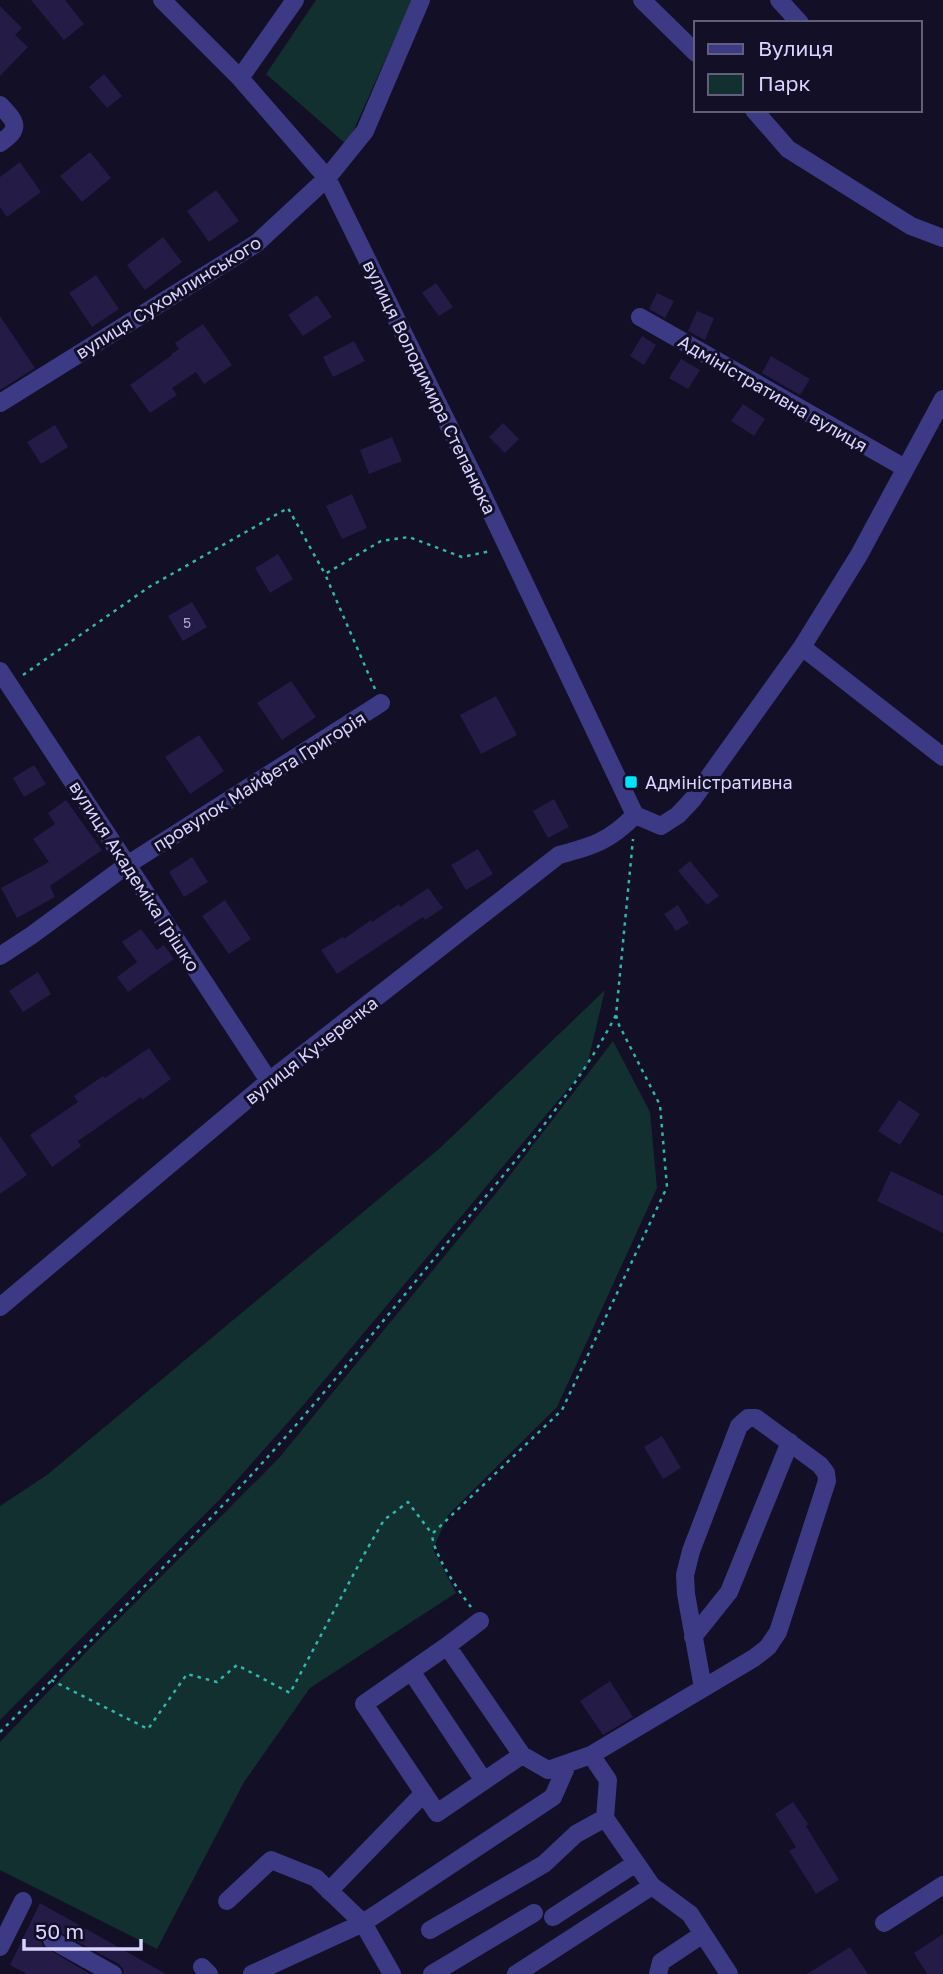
<svg xmlns="http://www.w3.org/2000/svg" width="943" height="1974" viewBox="0 0 943 1974" font-family="'Golos Text',sans-serif">
<style>
.green{fill:#12302f}
.building{fill:#241b47}
.lines{fill:none;stroke-linecap:round;stroke-linejoin:round}
.path{stroke:#2fb8b0;stroke-width:2.5;stroke-dasharray:3.5 5;stroke-linecap:butt}
.minor{stroke:#3d3a85;stroke-width:18}
.poi-dot{fill:#00e5ff;stroke:#130f26;stroke-width:2.5}
.labels{text-anchor:middle;dominant-baseline:central;stroke-width:6;stroke-linejoin:round;paint-order:stroke}
.number-label{font-size:14px;fill:#aca6d1}
.street-label{font-size:18px;fill:#d9d4ff;stroke:#130f26}
.poi-label{font-size:18px;fill:#d9d4ff;stroke:#130f26;text-anchor:start}
</style>
<rect width="100%" height="100%" fill="#130f26"/>
<path class="green" d="M316,0H412L347,145L266,74Z
M605,990L587,1066L306,1402L221,1498L0,1720V1506L47,1475L440,1148Z
M613,1041L650,1112L657,1188L557,1407L448,1515L433,1549L456,1593L310,1688L244,1782L157,1949L0,1870V1742L88,1650L279,1458L497,1192Z"/>
<path class="building" d="M31,0H65L84,24L64,40Z
M0,6L22,28L15,35L28,47L0,76Z
M104,74L122,96L107,108L89,87Z
M90,152L111,178L82,202L60,176Z
M20,162L41,192L7,217L0,207V177Z
M216,190L239,221L209,242L187,211Z
M163,237L182,262L145,290L127,265Z
M96,275L119,309L92,327L69,293Z
M436,283L453,307L439,316L422,293Z
M657,293L674,301L665,318L649,309Z
M317,295L332,317L303,336L288,315Z
M697,311L714,318L705,340L688,331Z
M0,316L35,368L0,390Z
M203,324L232,365L204,384L196,372L172,388L177,395L150,413L130,385L172,355L171,354L179,349L175,343Z
M642,336L656,345L644,365L630,356Z
M354,341L365,361L333,377L323,357Z
M771,356L810,379L800,395L762,373Z
M681,359L700,370L688,389L669,378Z
M743,404L765,419L754,436L731,421Z
M503,423L519,439L505,453L489,437Z
M55,425L68,447L41,464L27,442Z
M392,437L402,461L369,474L360,450Z
M352,494L367,528L342,539L326,506Z
M278,554L293,579L270,593L255,568Z
M192,602L207,627L183,641L168,616Z
M291,681L316,717L282,740L257,703Z
M496,696L517,735L481,754L460,715Z
M199,735L224,771L190,794L165,757Z
M34,765L46,784L24,797L13,778Z
M554,799L569,827L548,838L533,811Z
M66,800L102,850L50,886L55,897L17,918L1,888L49,862L33,839L55,824L48,813Z
M478,849L493,874L466,890L451,865Z
M192,857L208,882L184,897L169,872Z
M690,861L719,896L707,905L678,871Z
M428,888L443,908L425,920L423,917L337,974L321,950L343,937L344,939L371,920L372,922L399,904L400,907Z
M225,900L251,939L229,954L202,916Z
M678,905L689,923L676,931L664,914Z
M141,929L157,950L164,945L174,959L128,992L117,977L137,962L122,942Z
M38,972L51,994L23,1012L9,991Z
M149,1048L171,1079L142,1100L141,1097L78,1141L81,1146L52,1167L30,1135L78,1102L74,1096L103,1076L105,1078Z
M899,1100L920,1114L900,1145L878,1131Z
M0,1136L27,1175L0,1194Z
M891,1171L943,1196V1233L877,1201Z
M662,1436L681,1468L663,1479L644,1447Z
M610,1681L633,1717L603,1735L580,1701Z
M793,1802L808,1824L806,1826L839,1880L816,1894L789,1851L796,1847L775,1814Z
M40,1903L166,1974H124L123,1969L119,1964L53,1929L47,1930L42,1935L41,1941L43,1946L90,1974H27L10,1965Z
M943,1934V1974H927L914,1953Z
M850,1947L868,1974H807Z"/>
<g class="lines">
<path class="path" d="M23,675L149,587L288,508L325,574
M375,689L325,574L381,541L409,537L462,557L491,551
M471,1607C458,1590 433,1554 432,1534L562,1410L667,1187L660,1105L619,1025L616,1015L633,839
M51,1680L148,1729L187,1674L217,1682L237,1665L290,1693L366,1551L384,1520L408,1502L432,1534
M0,1732C86,1646 172,1560 255,1471C321,1399 381,1323 443,1248C504,1173 571,1101 616,1015"/>
<path class="minor" d="M162,0L240,78L327,178L477,483L635,815
M642,0L696,53
M779,0L800,23
M240,78L295,0
M0,105C16,122 22,128 0,143
M754,110L788,149L911,226L943,238
M640,317L905,468
M0,403L257,243L327,178L365,131L421,0
M802,647L943,757
M0,671L269,1081
M635,815L661,826L678,815L693,799L802,647L859,555L943,399
M0,956L32,935L127,865L381,703
M0,1307L269,1081L559,855C593,846 610,841 635,815
M480,1621L447,1646L522,1755L548,1770L591,1755L608,1780L605,1818L652,1886L690,1914L729,1974
M693,1637L729,1592L790,1442
M447,1646L364,1704L437,1813L522,1755
M411,1671L484,1781
M591,1755L754,1658L768,1647L778,1632L827,1481L826,1473L820,1465L756,1418H748L739,1426L691,1551L685,1575L686,1594L703,1688
M329,1891L424,1793
M227,1901L271,1860L316,1878L363,1923L252,1974
M553,1917L636,1863
M884,1923L943,1885
M430,1930L544,1864L576,1834L605,1818
M52,1940L113,1974
M0,1947L23,1901
M202,1967L209,1974
M392,1974L363,1923L553,1797L568,1763
M432,1974L534,1913
M516,1974L652,1886
M658,1974L661,1962L703,1934"/>
</g>
<rect class="poi-dot" x="624" y="775" width="14" height="14" rx="3.5"/>
<g class="labels">
<g class="number-label">
<text x="187" y="622">5</text>
</g>
<g class="street-label">
<text transform="translate(168 297) rotate(-32)">вулиця Сухомлинського</text>
<text transform="translate(430 387) rotate(64)">вулиця Володимира Степанюка</text>
<text transform="translate(773 393) rotate(30)">Адміністративна вулиця</text>
<text transform="translate(259 781) rotate(-32)">провулок Майфета Григорія</text>
<text transform="translate(135 876) rotate(57)">вулиця Академіка Грішко</text>
<text transform="translate(311 1050) rotate(-38)">вулиця Кучеренка</text>
</g>
<g class="poi-label">
<text x="645" y="782">Адміністративна</text>
</g>
</g>
<rect x="694" y="21" width="228" height="91" fill="#130f26" stroke="#625e7d" stroke-width="2"/>
<rect x="708" y="44" width="35" height="10" fill="#3d3a85" stroke="#625e7d" stroke-width="2"/>
<text x="758" y="56" font-size="21" fill="#d9d4ff">Вулиця</text>
<rect x="708" y="74" width="35" height="21" fill="#12302f" stroke="#625e7d" stroke-width="2"/>
<text x="758" y="91" font-size="21" fill="#d9d4ff">Парк</text>
<path d="M24 1939v10h117v-10" fill="none" stroke="#d9d4ff" stroke-width="3.5"/>
<text x="35" y="1939" font-size="21" fill="#d9d4ff" stroke="#130f26" stroke-width="5" paint-order="stroke">50 m</text>
</svg>
